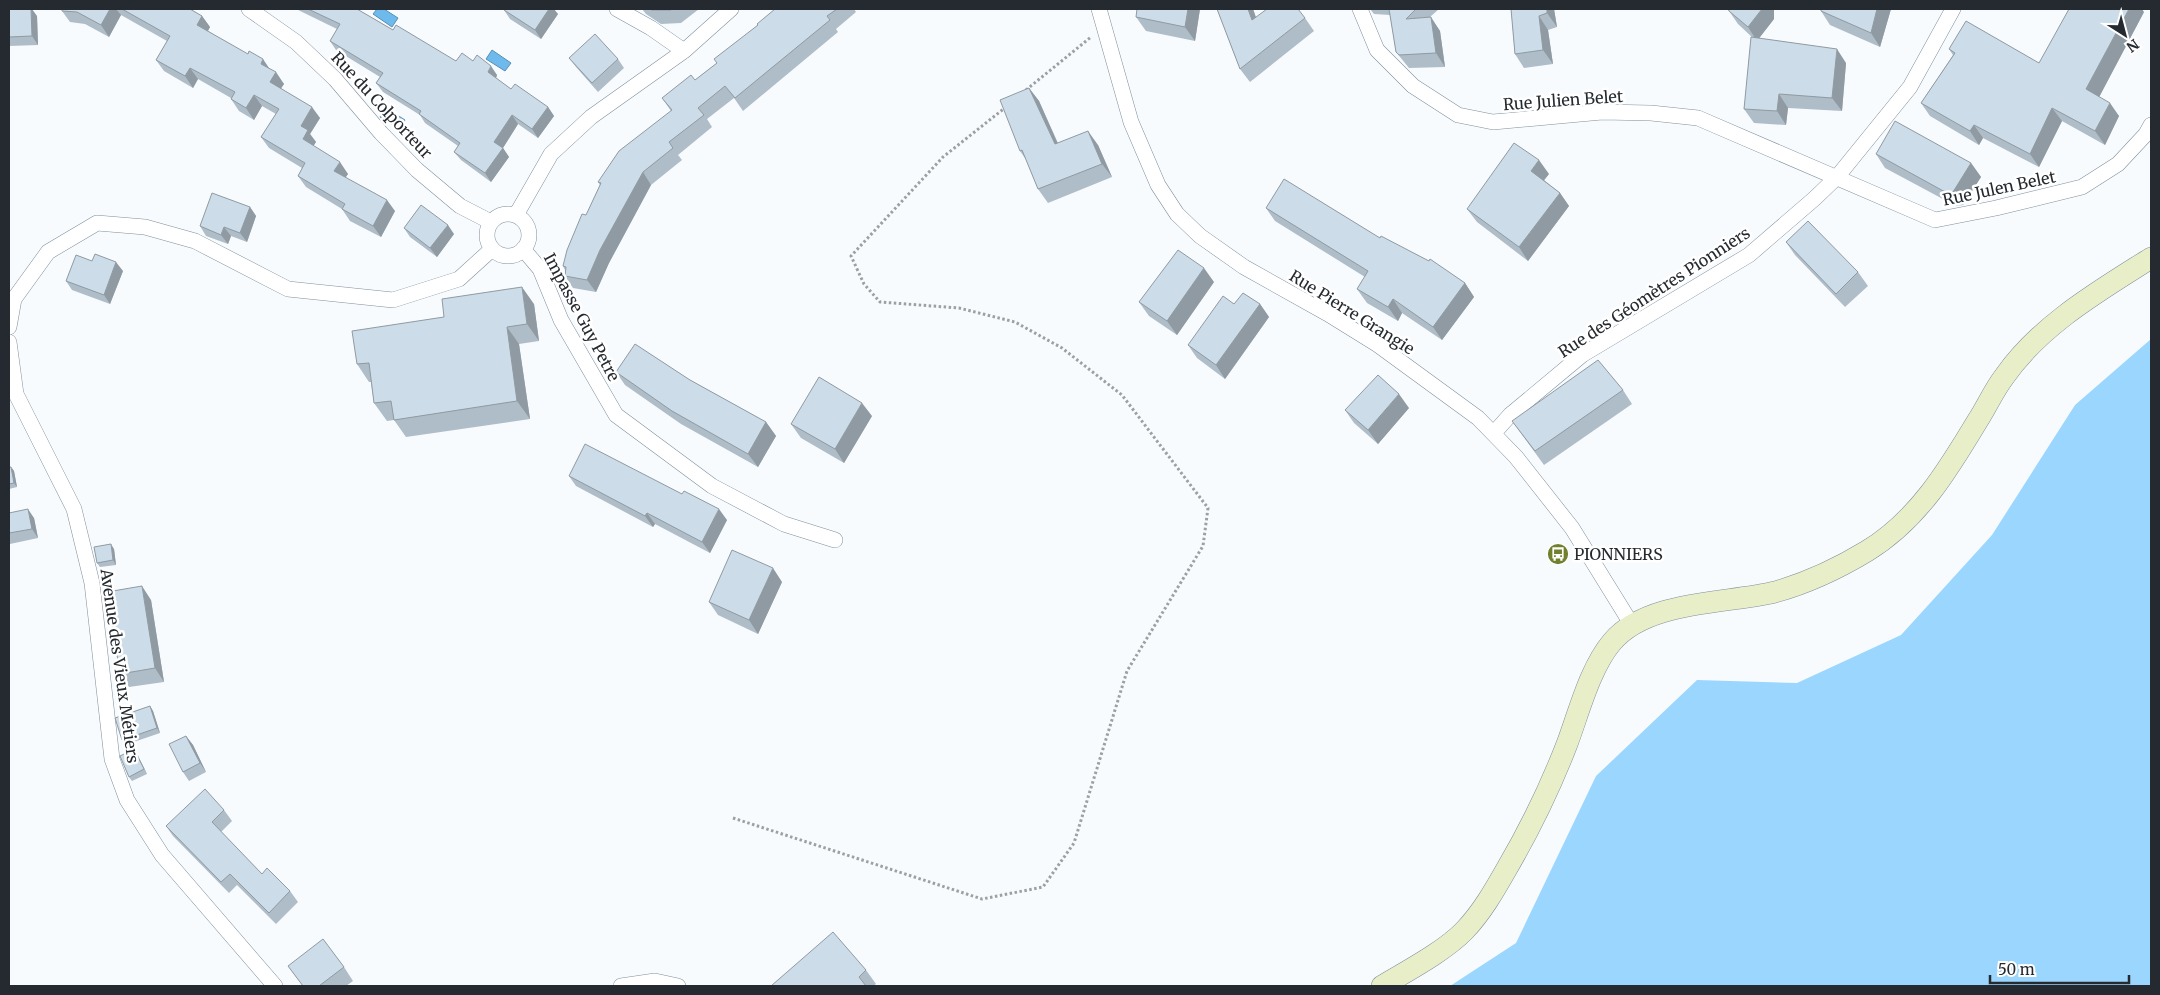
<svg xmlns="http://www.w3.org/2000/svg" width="2160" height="995" viewBox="0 0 2160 995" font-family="Merriweather,serif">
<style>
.green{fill:#9bd6ff}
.water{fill:#6ebaec;stroke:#588fb3}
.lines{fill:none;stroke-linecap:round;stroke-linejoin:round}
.street-casing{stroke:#81909c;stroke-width:16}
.secondary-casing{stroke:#81909c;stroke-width:22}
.path{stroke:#9ca0a4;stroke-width:3;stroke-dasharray:2.5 2.5;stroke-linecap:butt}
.street{stroke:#fff;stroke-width:15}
.secondary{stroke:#e8efc8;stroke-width:21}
.wall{fill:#afbdc8}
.shaded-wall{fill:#8f9aa2}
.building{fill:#ccdce8;stroke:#8f9aa2}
.labels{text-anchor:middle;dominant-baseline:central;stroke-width:5;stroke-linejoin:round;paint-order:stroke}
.street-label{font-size:16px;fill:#242a2f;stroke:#fff}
.poi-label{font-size:16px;fill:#242a2f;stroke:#fff;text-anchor:start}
</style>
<rect width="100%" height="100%" fill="#f8fbfe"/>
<path class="green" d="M2151,339V986H1450L1516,943L1596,776L1697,680L1797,683L1901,635L1992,535L2075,405Z"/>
<path class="water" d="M377,9H384L398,18L392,27L373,14Z
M492,50L511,63L505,71L486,59Z
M386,108L405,120L399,129L380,117Z"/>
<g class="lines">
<g class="street-casing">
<path id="street" d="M249,9L296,42L335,79L381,133L417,170L460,206L491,222
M617,9L651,28L684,51
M1099,9L1131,122L1158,185L1177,214L1200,236L1244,267L1328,314L1378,345L1478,418L1516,457L1572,528L1632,625
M1360,9L1377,50L1413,86L1458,115L1493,122L1602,112L1651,113L1698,118L1935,220L1996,208L2082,187L2118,164L2146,134L2151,125
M487 235a21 21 0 1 1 42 0a21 21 0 1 1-42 0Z
M516,215L551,154L591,117L684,51L731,9
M523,249L540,269L561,320L616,415L712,486L784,524L835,540
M9,327L14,299L48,252L97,223L145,227L195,241L288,289L393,300L459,279L492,249
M9,342L16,394L74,509L92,583L112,759L127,800L162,855L275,986
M1494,433L1510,415L1582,355L1749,255L1814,199L1837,177L1910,87L1953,9
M621,986L655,981L678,986"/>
</g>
<g class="secondary-casing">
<path id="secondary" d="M1382,986C1407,971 1445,951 1465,930C1482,912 1494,891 1506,870C1530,829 1550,788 1567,744C1579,712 1590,668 1612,642C1647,600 1726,604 1775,592C1807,583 1839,568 1867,551C1918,520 1948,470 1978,420C1987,406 1994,390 2004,377C2040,325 2099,291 2151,258"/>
</g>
<path class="path" d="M1026,90L1091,37
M733,818L982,899L1043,887L1074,843L1127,671L1203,546L1208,508L1122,395L1062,348L1015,322L959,308L880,302L864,284L851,256L943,157L1006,107"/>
<use href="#street" class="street"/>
<use href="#secondary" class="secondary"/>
</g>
<path class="wall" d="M9,9L37,16L38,45L9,46Z
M62,9H190L202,16L210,27L208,31L270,69L284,84L281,88L320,118L310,134L316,142L313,145L348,174L345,177L395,211L381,237L350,221L342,209L306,187L298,176L302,168L269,148L261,137L276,114L262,106L254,120L239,111L231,99V98L198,79L193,88L164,71L156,60L167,41L121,15L109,37L85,24L70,22L62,11Z
M296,9H357L393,30L456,61H473L497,75L496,78L511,89L548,107L554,116L538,138L518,124L503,148L509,157L491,182L461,160L454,152L458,146L425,123L420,115L383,92L376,83L380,77L336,50L330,41L337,29Z
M642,9H699L681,23L661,24L646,14Z
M775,9H854L856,12L836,29L838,32L743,111L734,98L707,119L712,127L678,155L682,160L651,185L609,263L596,292L573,288L565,276V270L563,266L600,185L598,182L671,111L662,98L695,80L717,63Z
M1200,9L1195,41L1146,31L1136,17Z
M1217,9H1253L1256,17L1305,18L1314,31L1250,82L1240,69Z
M1370,9H1439L1430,17L1440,31L1445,67L1409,68L1396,52L1390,15L1374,14Z
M1511,9H1554L1557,27L1548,30L1553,64L1524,68L1515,54Z
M1728,9H1774V19L1759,38L1846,63L1842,111L1788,108L1786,125L1754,123L1744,109L1753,38L1738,24L1729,11Z
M1821,9H1891L1880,47L1830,25L1821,11Z
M504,10L558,14L541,39L510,19Z
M2144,12L2099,97L2119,116L2105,145L2062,121L2039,167L1983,138L1979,145L1930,116L1921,103L1953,55L1949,49L2039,63Z
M569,58L618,59L624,68L598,92L576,67Z
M1029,88L1039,101L1058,143L1098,145L1112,177L1048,203L1038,189L1027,161L1020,151Z
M1876,154L1971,163L1981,177L1963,205L1956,206L1885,168Z
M1549,174L1544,180L1560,193L1569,206L1528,261L1477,222L1467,209Z
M250,207L256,216L247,242L231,236L228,244L206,236L200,226Z
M1266,208L1380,238L1465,283L1474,297L1442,340L1402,313L1398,321L1367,303L1357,289L1365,277L1275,221Z
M404,228L454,234L437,257L410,237Z
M1786,242L1858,272L1868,286L1845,307L1795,255Z
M92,261L123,271L110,304L72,290L66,281Z
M1214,282L1177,335L1149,316L1139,302Z
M534,304L539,341L519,344L530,419L406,437L394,420L387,421L374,403L371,382H369L357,364Z
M1234,304H1260L1269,317L1225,379L1197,358L1188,345Z
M616,372L690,380L766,422L776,436L758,467L681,424L625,385Z
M1623,390L1632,404L1544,465L1512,421Z
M1409,408L1378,444L1354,423L1345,410Z
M872,416L844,463L801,438L791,424Z
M9,467H11L14,471L17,487L9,489Z
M569,476L727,520L710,553L655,524L653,527L576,486Z
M9,513L34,518L38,538L10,544L9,542Z
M114,549L116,565L100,567L97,563Z
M782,582L758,634L718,615L709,602Z
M151,600L164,682L129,687L120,674Z
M150,706L153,711L160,733L125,745L122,740Z
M186,736L193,745L206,772L189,781L183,772Z
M137,754L147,774L132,781L129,777Z
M224,810L232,821L221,832L262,874L290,891L298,902L276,924L237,885L229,893L173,836L166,826Z
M288,966L344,967L353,981L346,986H303Z
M866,970L876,984L873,986H771Z"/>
<path class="shaded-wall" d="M31,9H32L37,16L38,45L32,36Z
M110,9H116L121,15L109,37L101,25Z
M549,9H554L558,14L541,39L535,30Z
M1188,9H1200L1195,41L1185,27Z
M1248,9H1253L1261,33L1252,20Z
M1547,9H1554L1557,27L1547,13Z
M1762,9H1774V19L1757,41L1748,27Z
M1877,9H1891L1880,47L1871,33Z
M2129,9H2142L2144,12L2096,103L2086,89Z
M202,16L210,27L205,36L197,25Z
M1539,16L1548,30L1553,64L1543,50Z
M1431,17L1440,31L1445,67L1436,53Z
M1837,49L1846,63L1842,111L1832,98Z
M263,59L271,71L261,64Z
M491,66L497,75L495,81L488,72Z
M190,68L198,79L193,88L185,76Z
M276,72L284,84L278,93L270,82Z
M1029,88L1039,101L1064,158L1055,144Z
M1779,94L1788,108L1786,125L1777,111Z
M254,95L262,106L254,120L246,108Z
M2110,103L2119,116L2105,145L2095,131Z
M312,107L320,118L310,134L316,142L311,150L303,139L301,126Z
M548,107L554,116L538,138L532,129Z
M2052,108L2062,121L2039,167L2030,154Z
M512,115L518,124L501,151L494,142Z
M1974,125L1983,138L1979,145L1970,131Z
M1088,131L1098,145L1112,177L1102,164Z
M503,148L509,157L491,182L485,173Z
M1539,160L1549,174L1541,184L1531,171Z
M340,162L348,174L342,183L334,171Z
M1971,163L1981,177L1963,205L1953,192Z
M643,172L651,185L609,263L596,292L587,280L600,250Z
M1560,193L1569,206L1528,261L1519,247Z
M387,200L395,211L381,237L373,226Z
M250,207L256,216L247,242L240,233Z
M448,225L454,234L437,257L430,248Z
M224,227L231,236L228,244L221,235Z
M116,262L123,271L110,304L104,295Z
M1204,268L1214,282L1177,335L1167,321Z
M1465,283L1474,297L1442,340L1433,327Z
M522,287L534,304L539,341L527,324Z
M1393,299L1402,313L1398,321L1388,307Z
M1260,304L1269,317L1225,379L1216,365Z
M507,327L519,344L530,419L517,401Z
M1399,394L1409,408L1378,444L1368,430Z
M862,403L872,416L844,463L835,449Z
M766,422L776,436L758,467L748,454Z
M11,467L14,471L17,487L14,483Z
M28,509L34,518L38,538L32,529Z
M719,509L727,520L710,553L702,542Z
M647,513L655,524L653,527L645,516Z
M111,544L114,549L116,565L113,560Z
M773,568L782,582L758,634L749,620Z
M142,586L151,600L164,682L155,668Z
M150,706L153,711L160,733L157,728Z
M186,736L193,745L206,772L200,763Z
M134,749L137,754L147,774L144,769Z"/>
<path class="building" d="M9,9H31L32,36L9,37Z
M62,9H110L101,25L77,12L62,11Z
M122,9H190L202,16L197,25L248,54L249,51L263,59L261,64L276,72L270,82L312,107L301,126L308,130L303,139L340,162L334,171L387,200L373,226L342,209L345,204L298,176L305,163L261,137L279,109L254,95L246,108L231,99L235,92L190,68L185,76L156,60L170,36Z
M308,9H357L393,30L396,25L456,61L462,53L473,61L477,55L491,66L488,72L511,89L515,84L548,107L532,129L512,115L494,142L503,148L485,173L454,152L460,143L419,114L421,111L376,83L383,73L330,41L340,24Z
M504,9H549L535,30L504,10Z
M649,9H672L671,10H652Z
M775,9H837L827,16L830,20L735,98L725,86L698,108L704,115L669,142L673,148L643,172L600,250L587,280L565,276L566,267L563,266L567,250L582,214L586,215L601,183L598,182L619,151L672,110L662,98L691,75L695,80L717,63L714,59L758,25L757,24Z
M1137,9H1188L1185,27L1136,17Z
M1217,9H1248L1252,20L1267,9H1298L1305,18L1240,69Z
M1389,9H1416L1406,19L1431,17L1436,53L1399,55L1396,52Z
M1511,9H1547V13L1539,16L1543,50L1515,54Z
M1728,9H1762L1748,27L1729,11Z
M1821,9H1877L1871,33L1821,11Z
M2069,9H2129L2086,89L2110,103L2095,131L2052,108L2030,154L1974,125L1970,131L1921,103L1955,53L1949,49L1966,21L2039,63Z
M595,34L618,59L592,83L569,58Z
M1751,37L1837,49L1832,98L1779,94L1777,111L1744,109Z
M1029,88L1055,144L1088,131L1102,164L1038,189L1022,150L1020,151L1000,100Z
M1895,121L1971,163L1953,192L1947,193L1876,154Z
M1514,143L1539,160L1531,171L1560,193L1519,247L1467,209Z
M1284,179L1380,238L1381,236L1429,261L1430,259L1465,283L1433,327L1393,299L1388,307L1357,289L1368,271L1266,208Z
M212,193L250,207L240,233L224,227L221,235L200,226Z
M421,205L448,225L430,248L404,228Z
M1808,221L1858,272L1836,294L1786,242Z
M1178,250L1204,268L1167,321L1139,302Z
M95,254L116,262L104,295L66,281L76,255L92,261Z
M522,287L527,324L507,327L517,401L394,420L391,401L374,403L369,363L357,364L352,331L444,317L442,299Z
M1243,293L1260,304L1216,365L1188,345L1223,296L1234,304Z
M635,344L690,380L766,422L748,454L672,411L616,372Z
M1598,360L1623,390L1535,451L1512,421Z
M1378,375L1399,394L1368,430L1345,410Z
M819,377L862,403L835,449L791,424Z
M585,444L682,494L684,491L719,509L702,542L647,513L645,516L569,476Z
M9,467H11L14,483L9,484Z
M28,509L32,529L9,533V513Z
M111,544L113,560L97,563L94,547Z
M732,550L773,568L749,620L709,602Z
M142,586L155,668L120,674L107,592Z
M150,706L157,728L122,740L115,718Z
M186,736L200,763L183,772L169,744Z
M134,749L144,769L129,777L120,756Z
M205,789L224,810L212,822L262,874L267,868L290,891L269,913L230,874L221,882L166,826Z
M833,932L866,970L859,977L866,986H771Z
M323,939L344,967L319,986H303L288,966Z"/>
<defs>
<g id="bus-disc" transform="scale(1.125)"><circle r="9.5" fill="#70802e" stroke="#fff"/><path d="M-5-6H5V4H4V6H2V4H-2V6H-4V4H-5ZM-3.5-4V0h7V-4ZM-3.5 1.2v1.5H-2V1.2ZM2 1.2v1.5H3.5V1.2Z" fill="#fff"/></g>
</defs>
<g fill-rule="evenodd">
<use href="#bus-disc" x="1558" y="554"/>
</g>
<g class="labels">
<g class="street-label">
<text transform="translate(1563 100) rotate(-4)">Rue Julien Belet</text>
<text transform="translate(382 105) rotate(47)">Rue du Colporteur</text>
<text transform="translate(1999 188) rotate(-12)">Rue Julen Belet</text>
<text transform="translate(1654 292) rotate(-33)">Rue des Géomètres Pionniers</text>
<text transform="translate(1352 312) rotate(32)">Rue Pierre Grangie</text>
<text transform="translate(582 317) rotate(62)">Impasse Guy Petre</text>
<text transform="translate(120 666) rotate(82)">Avenue des Vieux Métiers</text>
</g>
<g class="poi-label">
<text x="1574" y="554">PIONNIERS</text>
</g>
</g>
<rect width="2160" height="995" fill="none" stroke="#242a2f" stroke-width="20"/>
<g transform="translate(2125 35) rotate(144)" stroke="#ffffff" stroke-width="4" paint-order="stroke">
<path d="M0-4L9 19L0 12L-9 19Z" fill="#242a2f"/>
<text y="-8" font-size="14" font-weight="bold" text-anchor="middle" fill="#242a2f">N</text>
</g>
<path d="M1990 975v8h139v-8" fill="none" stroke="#242a2f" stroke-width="2.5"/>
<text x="1998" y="975" font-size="15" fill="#242a2f" stroke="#ffffff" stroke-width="4" paint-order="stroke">50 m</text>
</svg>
